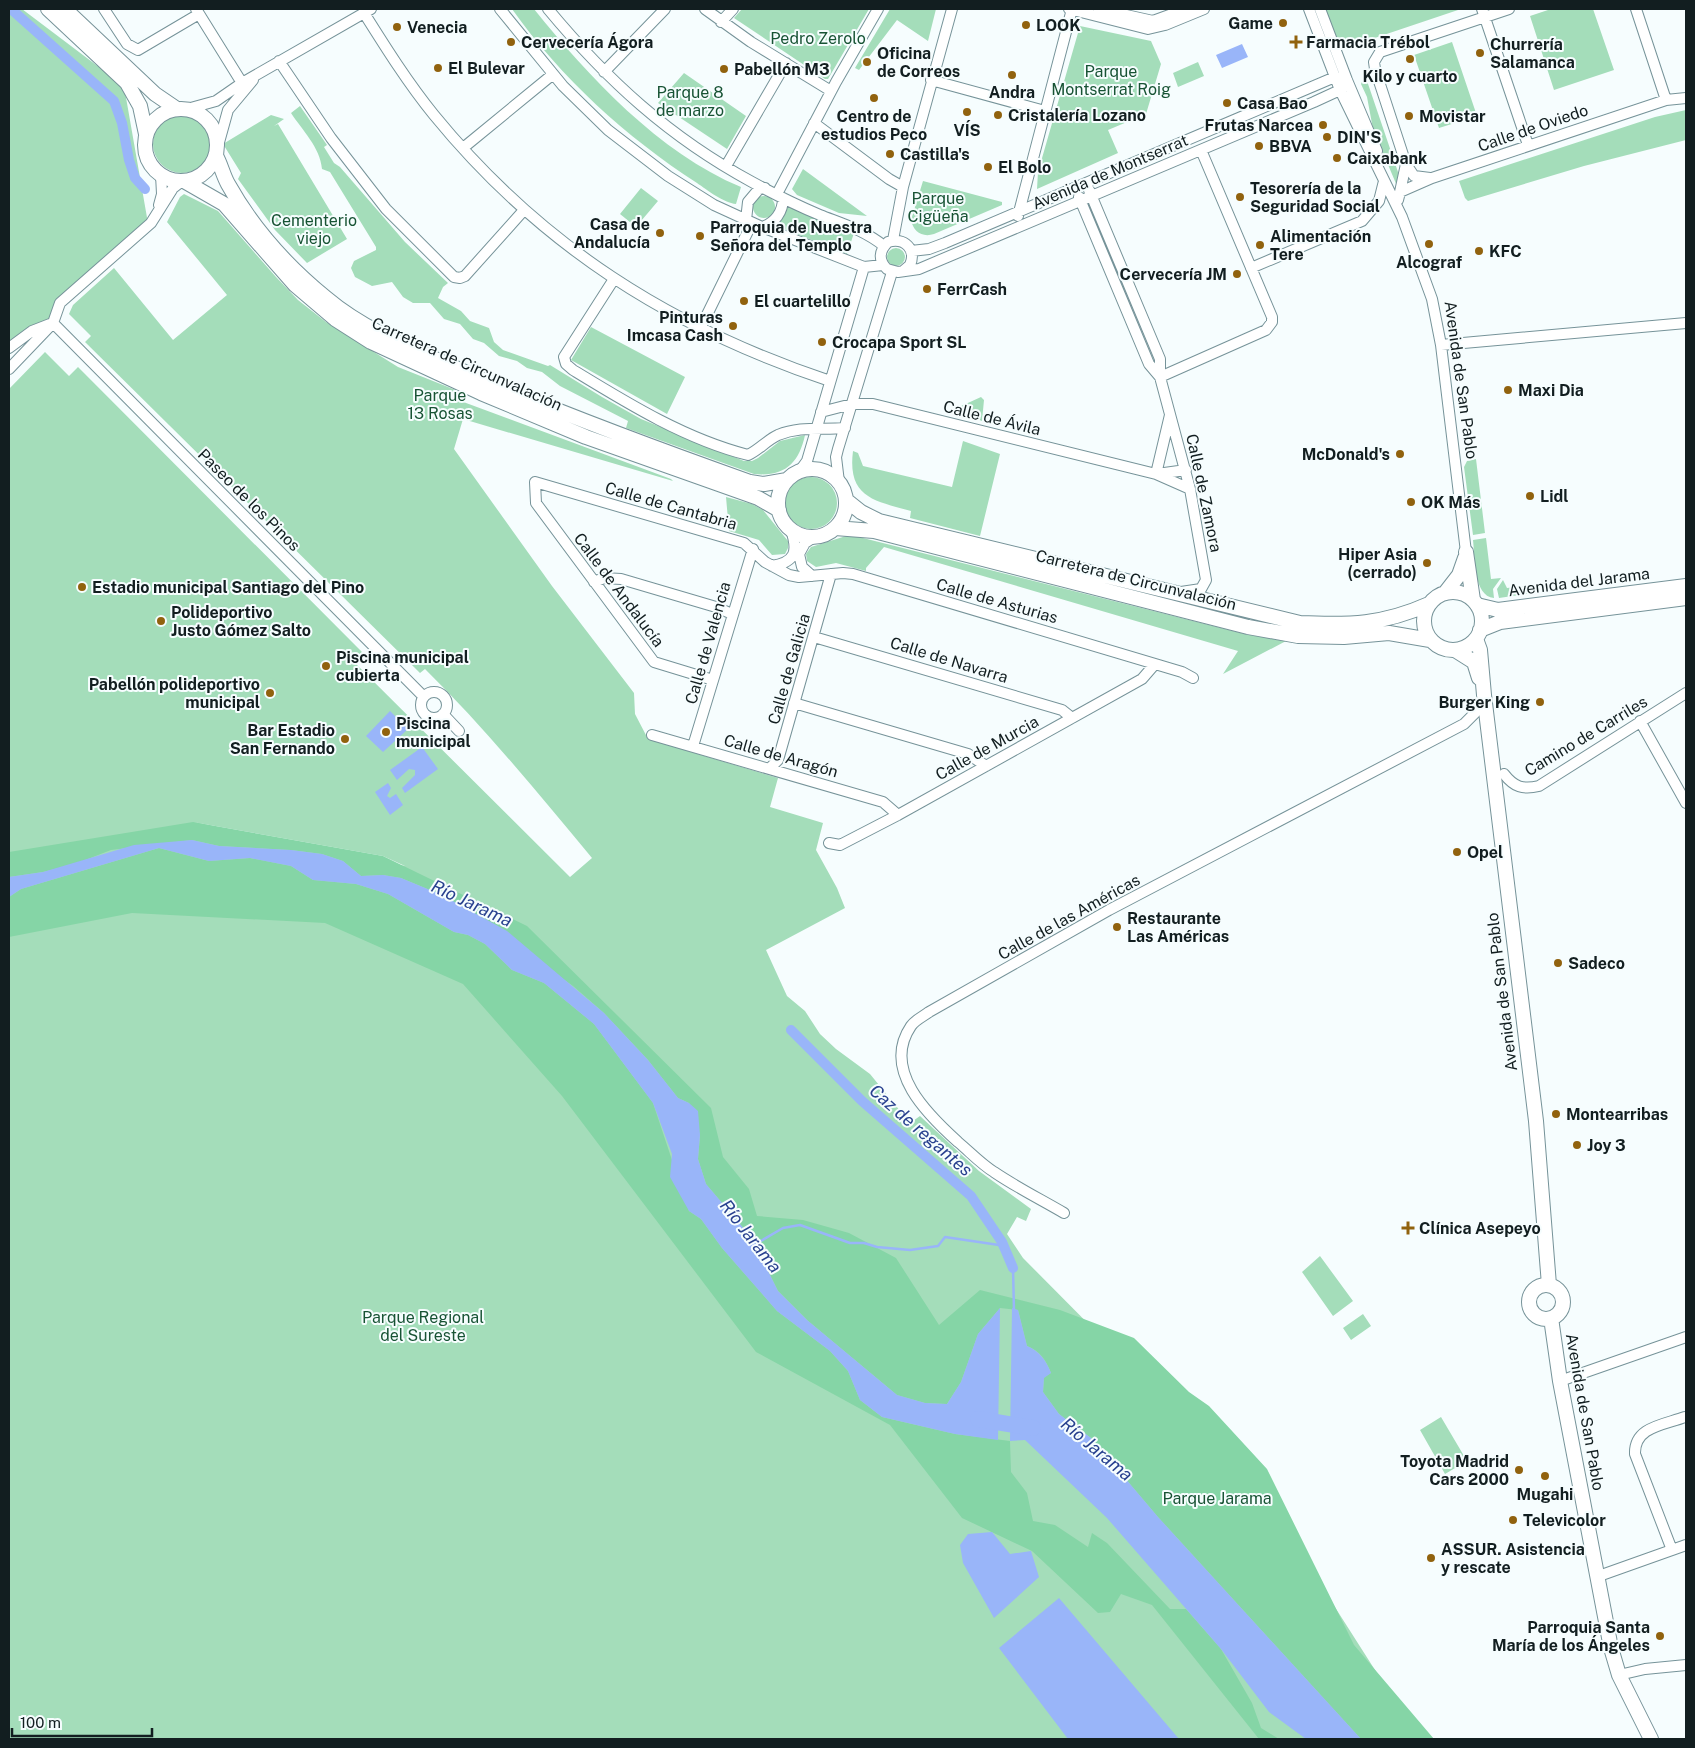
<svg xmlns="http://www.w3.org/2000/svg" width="1695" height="1748" viewBox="0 0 1695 1748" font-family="'Public Sans',sans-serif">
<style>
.green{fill:#a4ddba;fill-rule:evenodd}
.forest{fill:#85d5a6}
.water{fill:#99b5f9}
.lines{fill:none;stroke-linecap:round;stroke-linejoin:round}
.stream{stroke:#99b5f9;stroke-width:2.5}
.canal{stroke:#99b5f9;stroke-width:10}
.river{stroke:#99b5f9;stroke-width:16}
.street-casing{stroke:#769399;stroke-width:12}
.secondary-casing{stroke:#769399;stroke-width:16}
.street{stroke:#fff;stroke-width:10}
.secondary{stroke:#fff;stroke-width:14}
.poi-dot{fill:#91620e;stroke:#f6fdfe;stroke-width:2}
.labels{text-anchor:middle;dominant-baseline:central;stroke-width:4;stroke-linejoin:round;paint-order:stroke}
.poi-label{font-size:16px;font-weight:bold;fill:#121e20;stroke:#f6fdfe;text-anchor:start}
.park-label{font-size:16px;fill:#175334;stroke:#f6fdfe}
.street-label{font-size:16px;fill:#121e20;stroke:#f6fdfe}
.water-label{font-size:18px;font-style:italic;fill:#28418f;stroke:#f6fdfe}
</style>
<rect width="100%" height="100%" fill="#f6fdfe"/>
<path class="green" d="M9,9H22L124,86L149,229L9,355Z
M512,9H534C588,76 659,153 741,187L736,204C724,203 707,190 697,183C626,137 561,78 512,9Z
M742,9H869L828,79H825L737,20L734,18Z
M890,9H936L928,41L897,20L859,70L855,68Z
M1325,9H1461L1339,50Z
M1551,9H1593L1614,70L1554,90L1530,16Z
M1080,26L1151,41L1161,64L1146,114L1108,130L1118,153L1037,189L1038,172Z
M1452,42L1477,116L1439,128L1414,55Z
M1198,62L1204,76L1178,87L1173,73Z
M684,73L746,116L727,149L658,103Z
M1365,75L1399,175L1397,186L1373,129L1367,97L1361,84Z
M300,106L327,145L324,147L334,163L340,167L405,242L448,283L443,287L438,298L461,311L470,321L489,328L494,342L503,350L548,366L550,365L602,397L641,419L744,461H752L758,458L780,441L805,435C799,463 785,477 754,474L626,428L628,421L560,386L542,372L527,368L517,361L499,356L484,343L473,339L460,324L444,319L430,303H413L403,297L392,282L372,286L355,277L351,268L354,261L376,250V247L330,172L322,169C320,147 302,130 291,113Z
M1686,110V140L1584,166L1468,201L1465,198L1459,181L1655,117Z
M271,115L284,119L274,126L278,124L347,239L307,263L275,230L238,179L241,173L223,144Z
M153 144a29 29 0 1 1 58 0a29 29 0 1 1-58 0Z
M803,169L867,216L839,213L797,195L792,189Z
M923,181L1002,202V205L934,234C922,238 913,231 911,220Z
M641,188L658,201L636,227L620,214Z
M184,194L218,211L276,277L298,300L326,322L398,367L458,391V400L671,479L673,481L463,419L454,449L552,586L634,693L635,714L648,739L778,778L770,807L823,823L816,850L837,888L845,908L766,950L787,996L805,1011L820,1034L836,1049L870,1074L910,1123L920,1116L979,1171L1031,1209L1026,1221L1017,1217L1007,1234L1023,1258L1273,1510L1419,1739H9V389L45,352L69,376L78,367L362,652L353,661L570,877L592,858C538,793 485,728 425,669L420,673L85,342L91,336L69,314L73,305L114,268L173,340L227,295L167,222L180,197ZM193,822L383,856L405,866Z
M753 207a11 11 0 1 1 22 0a11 11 0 1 1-22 0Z
M787,206L854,233L847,254L779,227L778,224Z
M887 257a9 9 0 1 1 18 0a9 9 0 1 1-18 0Z
M591,327L685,377L667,414L571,360Z
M981,397L984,400L982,421L967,415L959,407Z
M963,441L1000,454L980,536L910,518L911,511C875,501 847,498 853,451L858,453L863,466L952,487Z
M1476,459L1485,533L1473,535L1464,467L1467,461Z
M785 503a26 26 0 1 1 52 0a26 26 0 1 1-52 0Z
M726,497L752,504L763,510L788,541V548L785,554L772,555L759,540L729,531Z
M846,536H855L1245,634L1286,641L1223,674L1238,651L884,547L866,568V571L836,563L816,567L807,561L806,554L811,547Z
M1486,538L1491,579L1501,578L1493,589L1494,598C1473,596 1475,557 1473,540Z
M1503,580L1507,588L1547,583L1546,591L1499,598L1497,589Z
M1320,1256L1353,1301L1333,1316L1302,1272Z
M1363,1314L1371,1326L1351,1340L1343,1328Z
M1441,1417L1467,1461L1445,1474L1420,1430Z"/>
<path class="forest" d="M193,822L383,856L527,926L711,1108L723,1157L749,1189L757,1216L803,1220L849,1233L896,1258L939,1325L980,1290L1060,1310L1134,1338L1189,1392L1209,1406L1267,1469L1354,1645L1434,1739H1361L1158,1517L1091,1438L1059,1414L1043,1392L1044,1377L1051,1373C1046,1360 1040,1351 1027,1346L1018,1310L1000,1308L978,1334L961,1382L947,1404L925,1403L897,1395L807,1320L778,1291L751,1237L706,1184L698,1159L700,1135L689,1103L678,1098L648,1060L604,1013L573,986L466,910L442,895L401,878L383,875L361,876L343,861L322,854L291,850L219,846L192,840L111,850L75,864L43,872L9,877V852Z
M159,848L209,861L250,858L291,866L313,880L356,884L388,894L454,932L468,935L485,944L512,970L544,983L594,1024L653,1103L689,1211L701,1219L722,1248L777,1311L830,1351L848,1371L860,1400L882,1417L955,1434L1010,1441L1011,1472L1027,1493L1033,1521L1055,1525L1088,1547L1092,1533L1107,1543L1170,1609H1186L1221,1649L1252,1703L1261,1728L1279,1739H1259L1152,1605L1121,1594L1110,1612L1098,1613L1032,1551L962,1518L890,1425L756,1352L562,1096L463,984L325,923L132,913L9,937V897L21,889Z"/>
<path class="water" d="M1242,44L1248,57L1222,68L1216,55Z
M390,711L408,729L383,752L366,736Z
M422,747L438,769L405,793L402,788L415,775V770L409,769L397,780L390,770Z
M388,783L391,788L387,796L390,798L396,794L403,805L390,815L375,792Z
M192,840L219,846L291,850L322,854L343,861L361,876L383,875L401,878L442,895L507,931L604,1013L648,1060L678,1098L689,1103L698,1111L700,1135L698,1159L706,1184L751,1237L778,1291L807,1320L897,1395L925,1403L947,1404L961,1382L978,1334L1000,1308L998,1440L955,1434L882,1417L860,1400L848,1371L830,1351L777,1311L722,1248L701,1219L689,1211L670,1177L672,1154L653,1103L594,1024L544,983L512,970L485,944L468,935L454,932L388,894L356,884L313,880L291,866L250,858L209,861L159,848L21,889L9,897V877L43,872L134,845Z
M1012,1308L1018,1310L1027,1346C1039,1351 1046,1360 1051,1373L1044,1378L1043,1392L1059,1414L1091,1438L1158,1517L1361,1739H1306L1269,1712L1221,1649L1107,1518L1025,1440L1010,1441Z
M992,1532L1010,1554L1031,1551L1039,1577L994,1618L963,1563L960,1545L968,1534Z
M1059,1598L1179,1739H1068L999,1648Z"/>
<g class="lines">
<path class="stream" d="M754,1245L783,1228L800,1225L850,1243H864L877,1247L910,1250L938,1246L945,1237L999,1245L1013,1268L1014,1311"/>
<path class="canal" d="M11,9L114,101L122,123L129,160L135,178L145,189
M791,1030L862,1101L971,1196L1002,1242L1013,1268"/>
<path class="river" d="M978,1419L1033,1428"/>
<g class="street-casing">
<path id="street" d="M104,9L127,44L138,50L199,14
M196,9L242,83
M500,9L563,86L608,130L668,176L714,205L762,227L864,267L883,265
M548,9C607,80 669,137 752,182C774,194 796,205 820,215C843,224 864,230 884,246
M705,9L751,42L831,91
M1069,9L1148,29L1165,25L1204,9
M1099,9L1153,21L1186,9
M1309,9L1340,90L1402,217L1432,299L1441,345L1466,552
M1320,9L1347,80L1377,151
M1482,9L1528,145
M1636,9L1666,100
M364,13C386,48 408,83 434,115C541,246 671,328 830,381
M721,22L733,9
M279,61L331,138L386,209L454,277L460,278L465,276L524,210
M604,72L665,9
M931,80L1045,111
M187,109L216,101L242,83L371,9
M814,123L889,179L903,187
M218,146L228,110L253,80
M463,148L552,75
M726,166L786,63
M1430,178L1414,176L1406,164L1375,69L1374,62L1380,52L1509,9
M1089,190L1160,359V377L1190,489L1206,580L1201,589L1181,592
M1400,192L1406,164
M777,194L836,82L878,9
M1079,197L1149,364L1160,377
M1398,200L1400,192L1432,178L1666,100L1686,98
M159,205L162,194L161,175
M1018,216L1072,9
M746,220L748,202L759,189L765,188
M762,227C775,223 783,212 783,198
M893,240L903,187L952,9
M911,251L929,249L945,243L1335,77L1340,78
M1251,268L1362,221L1379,201L1384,181
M903,271L910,265C917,249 904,237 888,242C879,251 878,260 887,269L898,272L919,269L1314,102L1340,90L1347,80
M614,279L564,357L566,364L573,370C627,403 685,439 748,455C759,450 767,440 778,435C800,426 821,430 845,428
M53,323L424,697
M700,329L752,223
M1441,345L1686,323
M9,348L32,331L50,324
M9,369L53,323L60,303L151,223L173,188L182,181
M1160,377L1266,330L1272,322V317L1201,150
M821,412L852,404H873L1156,474L1190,489
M799,472L807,461L864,267
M1156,474L1170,415
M1157,474L1186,470
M839,482L836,457L838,449L892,272
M772,566C796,562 798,551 791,530
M812,576L802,567L799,554L805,543L814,537
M594,582L604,578L621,579L716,607L732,614
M814,637L1062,710L1072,718
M713,680L654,662L536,503L535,482L744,543L765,562L789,575L799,577L843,573L853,574L1182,672L1193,678
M421 705a13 13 0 1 1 26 0a13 13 0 1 1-26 0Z
M794,703L968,754L986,766
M443,714L459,731
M1640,721L1686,803
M652,735L883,802L898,815
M693,746L753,549
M770,768L778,760L831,574
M1504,774C1514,787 1523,790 1539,786L1686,693
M829,843L840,845L898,815L1142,679L1155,664
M1064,1213C1040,1199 1016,1187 994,1172C981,1164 970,1152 958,1142C928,1115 881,1070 911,1026C915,1020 924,1016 929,1012L1109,910L1464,724L1476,712
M1560,1381L1686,1337
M1672,1550L1635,1454C1634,1427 1663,1425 1685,1417
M1596,1577L1686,1545
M1619,1675L1645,1669L1686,1665"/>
</g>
<g class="secondary-casing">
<path id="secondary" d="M48,9L127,83L140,106L146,134
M65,9L155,94L177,109
M145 145a36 36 0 1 1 72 0a36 36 0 1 1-72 0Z
M216,156C221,165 223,175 228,184C252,227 288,267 326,298C366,332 418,351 465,372C559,413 654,448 750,482L764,484L787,480
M184,181L224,204L295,285L335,319L371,342L481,393L586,437L758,498L779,510
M778 503a34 34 0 1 1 68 0a34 34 0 1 1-68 0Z
M846,500L861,512L879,521L1300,623C1350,625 1382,625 1429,604
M835,528L874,531L1248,627L1298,636L1344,637L1389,633L1430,640
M1466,552L1473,600
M1424 621a29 29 0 1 1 58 0a29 29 0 1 1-58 0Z
M1445,593L1459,575L1465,558
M1477,605L1498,610L1686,586
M1480,630L1500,622L1686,598
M1476,639L1480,650L1484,695L1536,1121L1549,1285
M1455,650L1474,662L1479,678
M1529 1302a17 17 0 1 1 34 0a17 17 0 1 1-34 0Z
M1551,1318L1560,1381L1611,1648L1619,1675L1651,1739"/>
</g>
<use href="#street" class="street"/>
<use href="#secondary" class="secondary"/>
</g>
<g class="poi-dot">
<circle cx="1283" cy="23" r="5"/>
<circle cx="1026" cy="25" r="5"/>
<circle cx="397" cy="27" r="5"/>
<circle cx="511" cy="42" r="5"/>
<path d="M1293.5 34.5h5v5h5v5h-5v5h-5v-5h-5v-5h5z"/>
<circle cx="1480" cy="53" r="5"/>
<circle cx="1410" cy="59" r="5"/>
<circle cx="867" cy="62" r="5"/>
<circle cx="438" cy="68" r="5"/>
<circle cx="724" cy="69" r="5"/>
<circle cx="1012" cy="75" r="5"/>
<circle cx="874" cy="98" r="5"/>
<circle cx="1227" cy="103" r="5"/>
<circle cx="967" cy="112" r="5"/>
<circle cx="998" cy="115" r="5"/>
<circle cx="1409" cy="116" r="5"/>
<circle cx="1323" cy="125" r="5"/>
<circle cx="1327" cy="137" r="5"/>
<circle cx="1259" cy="146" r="5"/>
<circle cx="890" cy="154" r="5"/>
<circle cx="1337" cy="158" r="5"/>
<circle cx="988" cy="167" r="5"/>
<circle cx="1240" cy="197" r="5"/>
<circle cx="660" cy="233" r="5"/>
<circle cx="700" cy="236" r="5"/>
<circle cx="1429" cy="244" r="5"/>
<circle cx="1260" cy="245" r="5"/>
<circle cx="1479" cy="251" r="5"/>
<circle cx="1237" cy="274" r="5"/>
<circle cx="927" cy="289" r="5"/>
<circle cx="744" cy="301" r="5"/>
<circle cx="733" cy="326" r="5"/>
<circle cx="822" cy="342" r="5"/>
<circle cx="1508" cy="390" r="5"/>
<circle cx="1400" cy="454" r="5"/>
<circle cx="1530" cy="496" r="5"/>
<circle cx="1411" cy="502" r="5"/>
<circle cx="1427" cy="563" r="5"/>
<circle cx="82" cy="587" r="5"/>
<circle cx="161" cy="621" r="5"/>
<circle cx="326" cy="666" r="5"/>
<circle cx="270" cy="693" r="5"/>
<circle cx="1540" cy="702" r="5"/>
<circle cx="386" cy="732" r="5"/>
<circle cx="345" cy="739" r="5"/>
<circle cx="1457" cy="852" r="5"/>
<circle cx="1117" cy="927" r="5"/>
<circle cx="1558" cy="963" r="5"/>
<circle cx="1556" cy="1114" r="5"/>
<circle cx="1577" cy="1145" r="5"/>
<path d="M1405.5 1220.5h5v5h5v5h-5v5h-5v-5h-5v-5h5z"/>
<circle cx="1519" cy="1470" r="5"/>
<circle cx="1545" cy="1476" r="5"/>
<circle cx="1513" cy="1520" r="5"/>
<circle cx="1431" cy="1558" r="5"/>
<circle cx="1660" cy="1636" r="5"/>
</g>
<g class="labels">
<g class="poi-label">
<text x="1273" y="23" text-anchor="end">Game</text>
<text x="1036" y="25">LOOK</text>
<text x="407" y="27">Venecia</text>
<text x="521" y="42">Cervecería Ágora</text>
<text x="1306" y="42">Farmacia Trébol</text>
<text x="1490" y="44">Churrería<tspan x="1490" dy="18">Salamanca</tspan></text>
<text x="877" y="53">Oficina<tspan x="877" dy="18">de Correos</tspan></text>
<text x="448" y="68">El Bulevar</text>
<text x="734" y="69">Pabellón M3</text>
<text x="1410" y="76" text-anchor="middle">Kilo y cuarto</text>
<text x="1012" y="92" text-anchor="middle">Andra</text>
<text x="1237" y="103">Casa Bao</text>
<text x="1008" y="115">Cristalería Lozano</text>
<text x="874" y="116" text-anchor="middle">Centro de<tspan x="874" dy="18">estudios Peco</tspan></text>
<text x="1419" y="116">Movistar</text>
<text x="1313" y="125" text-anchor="end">Frutas Narcea</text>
<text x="967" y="130" text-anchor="middle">VÍS</text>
<text x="1337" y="137">DIN'S</text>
<text x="1269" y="146">BBVA</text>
<text x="900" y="154">Castilla's</text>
<text x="1347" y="158">Caixabank</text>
<text x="998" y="167">El Bolo</text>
<text x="1250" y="188">Tesorería de la<tspan x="1250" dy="18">Seguridad Social</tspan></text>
<text x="650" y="224" text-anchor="end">Casa de<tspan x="650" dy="18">Andalucía</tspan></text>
<text x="710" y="227">Parroquia de Nuestra<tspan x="710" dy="18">Señora del Templo</tspan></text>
<text x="1270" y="236">Alimentación<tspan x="1270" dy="18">Tere</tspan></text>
<text x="1489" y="251">KFC</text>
<text x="1429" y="262" text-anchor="middle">Alcograf</text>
<text x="1227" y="274" text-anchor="end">Cervecería JM</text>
<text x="937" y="289">FerrCash</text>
<text x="754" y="301">El cuartelillo</text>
<text x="723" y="317" text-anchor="end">Pinturas<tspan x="723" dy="18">Imcasa Cash</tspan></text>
<text x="832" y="342">Crocapa Sport SL</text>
<text x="1518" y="390">Maxi Dia</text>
<text x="1390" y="454" text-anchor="end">McDonald's</text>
<text x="1540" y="496">Lidl</text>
<text x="1421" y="502">OK Más</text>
<text x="1417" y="554" text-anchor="end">Hiper Asia<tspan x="1417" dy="18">(cerrado)</tspan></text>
<text x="92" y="587">Estadio municipal Santiago del Pino</text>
<text x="171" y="612">Polideportivo<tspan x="171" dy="18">Justo Gómez Salto</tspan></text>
<text x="336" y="657">Piscina municipal<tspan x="336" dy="18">cubierta</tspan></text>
<text x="260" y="684" text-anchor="end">Pabellón polideportivo<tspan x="260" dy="18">municipal</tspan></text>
<text x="1530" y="702" text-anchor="end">Burger King</text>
<text x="396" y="723">Piscina<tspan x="396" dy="18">municipal</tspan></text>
<text x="335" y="730" text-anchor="end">Bar Estadio<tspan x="335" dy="18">San Fernando</tspan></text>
<text x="1467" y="852">Opel</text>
<text x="1127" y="918">Restaurante<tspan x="1127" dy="18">Las Américas</tspan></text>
<text x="1568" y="963">Sadeco</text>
<text x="1566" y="1114">Montearribas</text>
<text x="1587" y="1145">Joy 3</text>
<text x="1419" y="1228">Clínica Asepeyo</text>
<text x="1509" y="1461" text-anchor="end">Toyota Madrid<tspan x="1509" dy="18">Cars 2000</tspan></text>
<text x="1545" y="1494" text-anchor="middle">Mugahi</text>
<text x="1523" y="1520">Televicolor</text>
<text x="1441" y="1549">ASSUR. Asistencia<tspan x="1441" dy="18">y rescate</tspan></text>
<text x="1650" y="1627" text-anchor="end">Parroquia Santa<tspan x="1650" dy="18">María de los Ángeles</tspan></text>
</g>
<g class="park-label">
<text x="818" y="38">Pedro Zerolo</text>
<text x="1111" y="71">Parque<tspan x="1111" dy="18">Montserrat Roig</tspan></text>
<text x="690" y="92">Parque 8<tspan x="690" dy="18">de marzo</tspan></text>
<text x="938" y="198">Parque<tspan x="938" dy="18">Cigüeña</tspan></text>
<text x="314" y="220">Cementerio<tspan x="314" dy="18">viejo</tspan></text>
<text x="440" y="395">Parque<tspan x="440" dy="18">13 Rosas</tspan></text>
<text x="423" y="1317">Parque Regional<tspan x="423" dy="18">del Sureste</tspan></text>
<text x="1217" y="1498">Parque Jarama</text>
</g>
<g class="street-label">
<text transform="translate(1533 128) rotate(-19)">Calle de Oviedo</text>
<text transform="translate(1110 172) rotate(-23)">Avenida de Montserrat</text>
<text transform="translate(467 364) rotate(24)">Carretera de Circunvalación</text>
<text transform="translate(1461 380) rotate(82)">Avenida de San Pablo</text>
<text transform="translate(992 418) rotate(14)">Calle de Ávila</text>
<text transform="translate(1204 493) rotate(78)">Calle de Zamora</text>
<text transform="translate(249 500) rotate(45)">Paseo de los Pinos</text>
<text transform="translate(671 506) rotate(16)">Calle de Cantabria</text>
<text transform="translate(1136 580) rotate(14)">Carretera de Circunvalación</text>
<text transform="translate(1579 582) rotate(-7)">Avenida del Jarama</text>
<text transform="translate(619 590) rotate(53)">Calle de Andalucía</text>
<text transform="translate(997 601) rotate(16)">Calle de Asturias</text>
<text transform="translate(708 643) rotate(-74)">Calle de Valencia</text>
<text transform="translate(949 660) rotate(17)">Calle de Navarra</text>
<text transform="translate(789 669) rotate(-74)">Calle de Galicia</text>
<text transform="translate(1586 736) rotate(-31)">Camino de Carriles</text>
<text transform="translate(987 748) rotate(-29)">Calle de Murcia</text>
<text transform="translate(781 756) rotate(16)">Calle de Aragón</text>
<text transform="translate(1069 917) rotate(-29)">Calle de las Américas</text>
<text transform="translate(1502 992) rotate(-97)">Avenida de San Pablo</text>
<text transform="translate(1585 1412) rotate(80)">Avenida de San Pablo</text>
</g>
<g class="water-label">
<text transform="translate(472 903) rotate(25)">Río Jarama</text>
<text transform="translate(921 1130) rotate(41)">Caz de regantes</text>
<text transform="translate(751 1236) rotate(52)">Río Jarama</text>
<text transform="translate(1097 1449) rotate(40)">Río Jarama</text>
</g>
</g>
<rect width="1695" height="1748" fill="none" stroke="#121e20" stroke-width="20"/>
<path d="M12 1728v8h140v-8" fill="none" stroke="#121e20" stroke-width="2.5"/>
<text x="20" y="1728" font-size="15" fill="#121e20" stroke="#f6fdfe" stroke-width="4" paint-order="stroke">100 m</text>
</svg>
